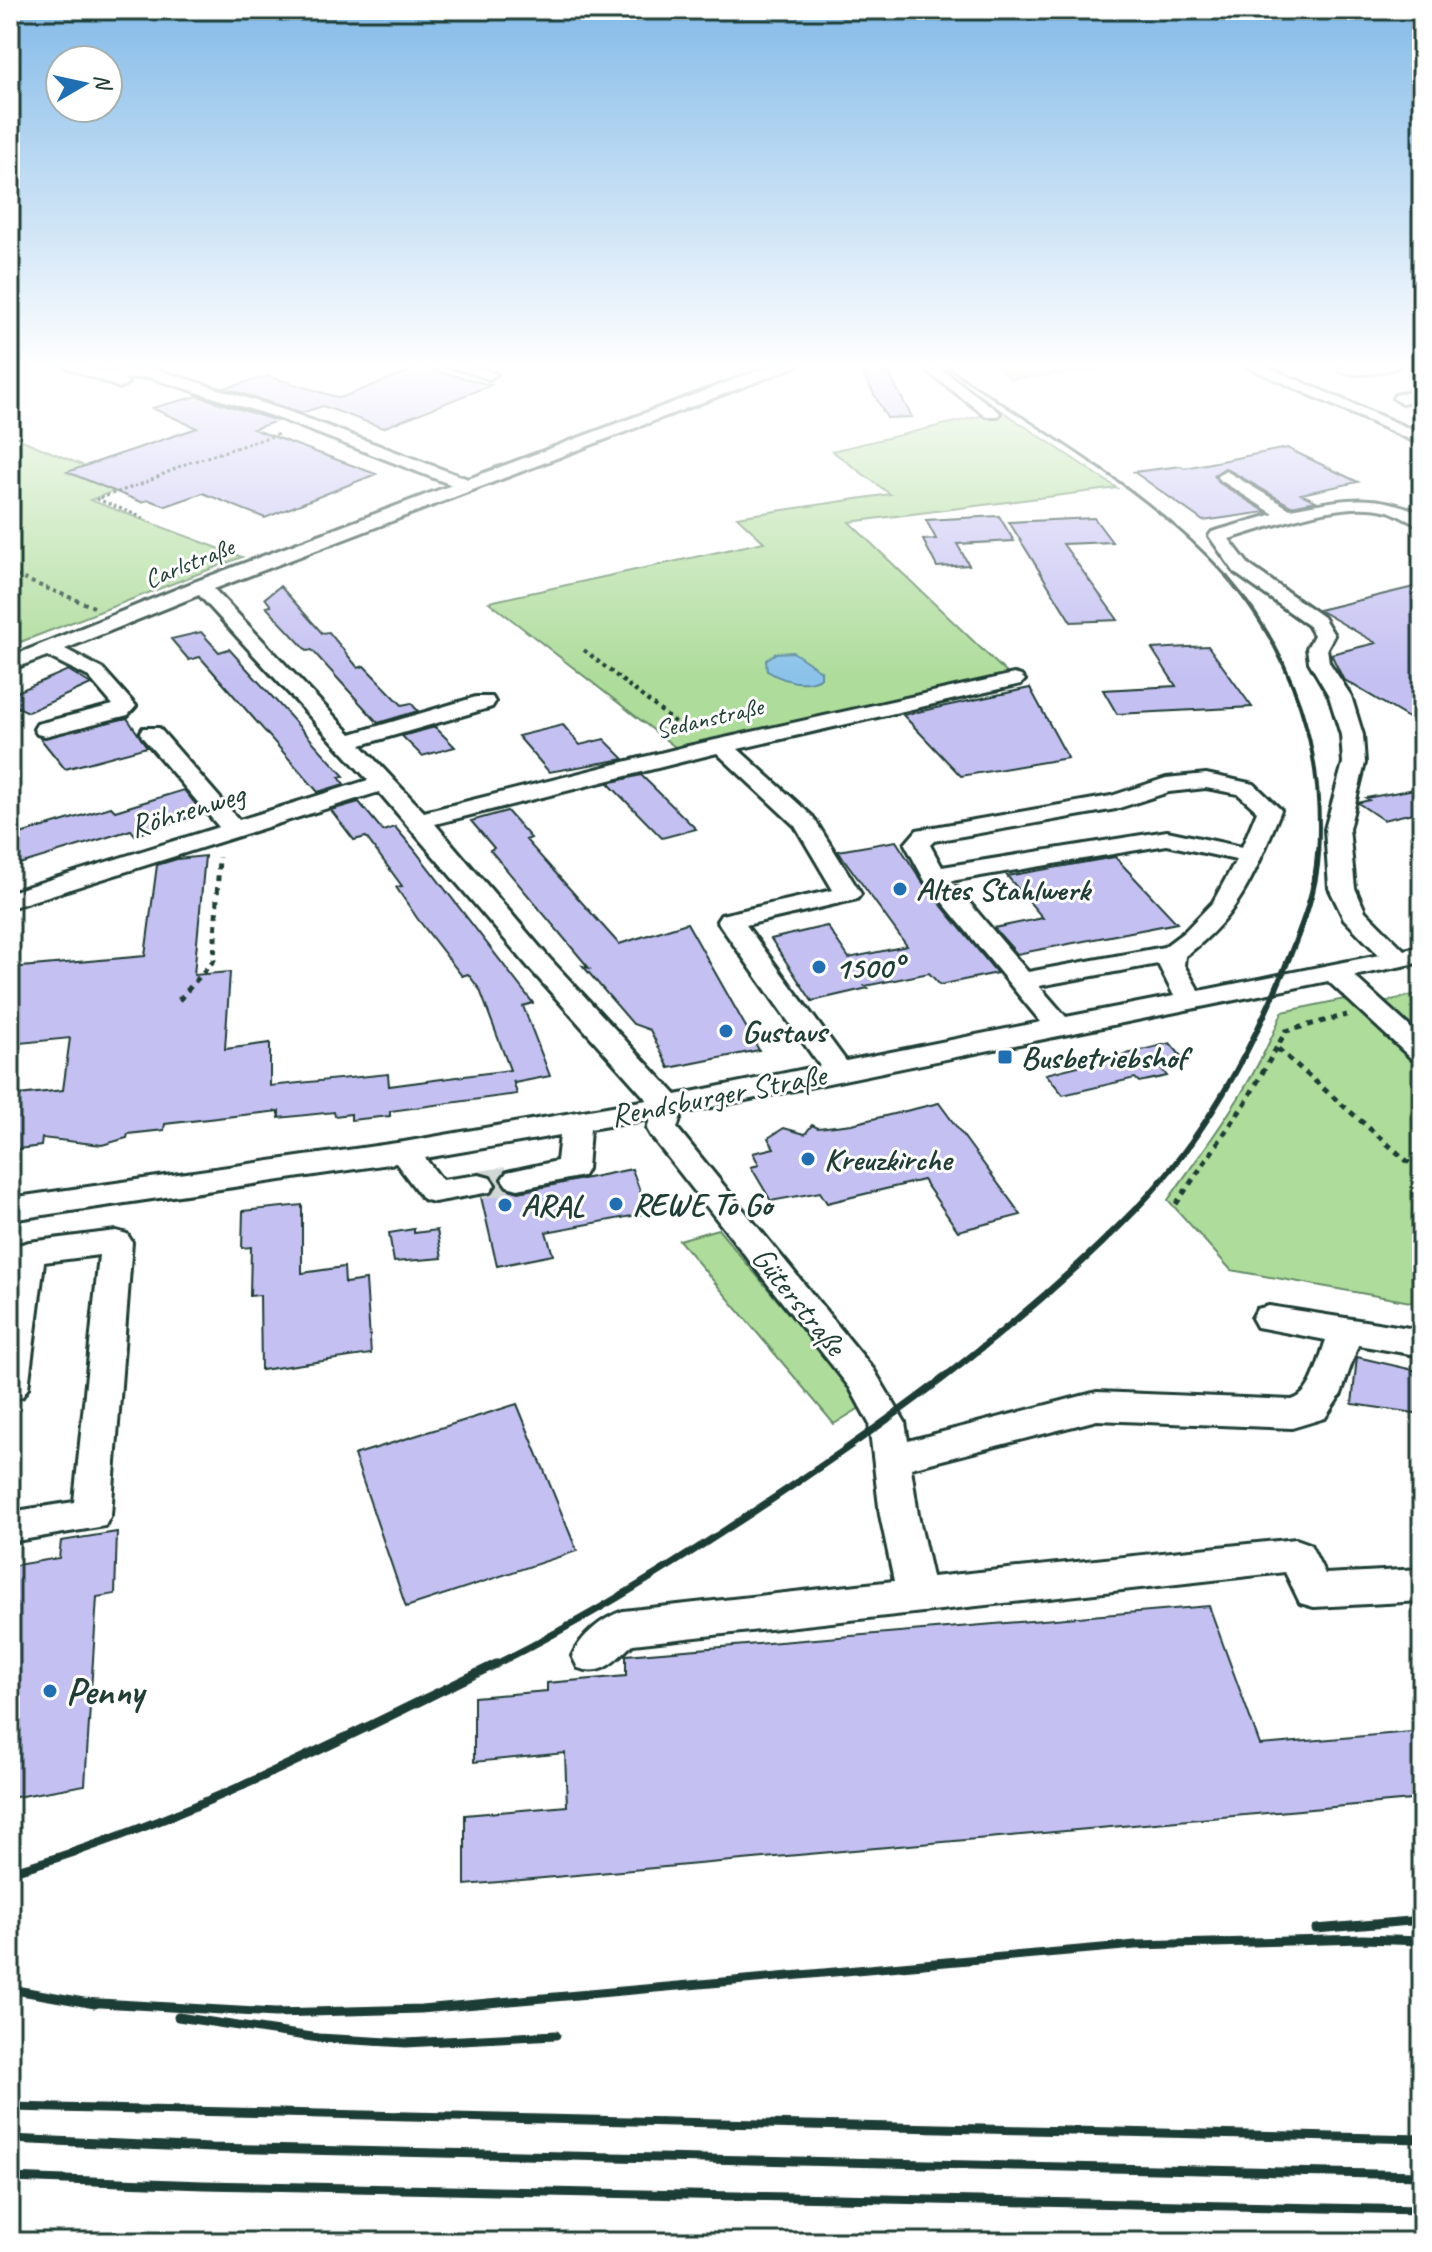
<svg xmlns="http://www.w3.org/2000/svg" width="1432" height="2252" viewBox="0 0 1432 2252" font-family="Caveat,sans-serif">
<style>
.green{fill:#aedc9b;stroke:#668c68;stroke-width:2}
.water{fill:#8bc2e9;stroke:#608da1;stroke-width:2}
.building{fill:#c4c0f2;stroke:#1f3d34;stroke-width:2}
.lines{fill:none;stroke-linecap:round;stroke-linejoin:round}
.minor-tunnel{stroke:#d2d8d6;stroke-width:28;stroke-dasharray:28 14;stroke-linecap:butt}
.minor-casing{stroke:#1f3d34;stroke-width:6}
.path-far2{stroke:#1f3d34;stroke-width:3;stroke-dasharray:3 3;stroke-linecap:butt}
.path-far1{stroke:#1f3d34;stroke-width:4;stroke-dasharray:4 4;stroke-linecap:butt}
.path{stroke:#1f3d34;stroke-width:5;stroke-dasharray:6 6;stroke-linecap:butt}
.minor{fill:#fff;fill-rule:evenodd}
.rail-far4{stroke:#1f3d34;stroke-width:3}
.rail-far3{stroke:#1f3d34;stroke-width:4}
.rail-far2{stroke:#1f3d34;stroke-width:6}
.rail-far1{stroke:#1f3d34;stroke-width:7}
.rail{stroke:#1f3d34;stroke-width:9}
.poi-dot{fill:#1f6fb2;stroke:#fff;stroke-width:3}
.labels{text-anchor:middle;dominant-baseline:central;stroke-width:6;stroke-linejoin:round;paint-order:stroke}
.far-street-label{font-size:26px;fill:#1f3d34;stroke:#fff}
.street-label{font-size:32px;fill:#1f3d34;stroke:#fff}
.poi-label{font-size:32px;font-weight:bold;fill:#1f3d34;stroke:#fff;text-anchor:start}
.near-poi-label{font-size:38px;font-weight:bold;fill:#1f3d34;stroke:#fff;text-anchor:start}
</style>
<rect width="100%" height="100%" fill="#fff"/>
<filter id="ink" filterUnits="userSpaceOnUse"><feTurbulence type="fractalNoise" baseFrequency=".0125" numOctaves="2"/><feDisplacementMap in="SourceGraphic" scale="16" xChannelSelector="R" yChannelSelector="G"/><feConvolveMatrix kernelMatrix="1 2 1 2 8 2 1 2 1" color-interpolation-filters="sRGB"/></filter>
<g filter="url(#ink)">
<path class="green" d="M1016,363H1086L1096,370L1011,379L994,365Z
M1002,411L1117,488L849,522L1014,680L684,754L489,602L764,542L737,517L890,494L832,451Z
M10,435L130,485L90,500L242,557L10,646Z
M1422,993V1037L1383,1002Z
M1349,998L1422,1064V1304L1231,1270L1168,1200C1210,1140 1256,1082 1282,1012Z
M718,1229L847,1384L863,1406L834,1424L679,1240Z"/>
<path class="water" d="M793,652L821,671V678C803,687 784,681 767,671L766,660L776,653Z"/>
<path class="building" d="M883,363L912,417L887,418L861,370Z
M421,367L491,385L383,428L323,406L301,413L225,388L268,376L340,398Z
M198,396L277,421L253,429L376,474L265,518L203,493L166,506L149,500L141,502L67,472L197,428L152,408Z
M1287,448L1358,482L1301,494L1316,501L1291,506L1225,468L1214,475L1218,482L1266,512L1203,521L1134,472L1181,466L1185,468Z
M999,516L1014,541L957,544L969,565L937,567L923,540L936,539L926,520Z
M1094,518L1112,542L1063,544L1118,620L1071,622L1009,522Z
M1422,585V726L1343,679L1331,654L1376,643L1319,610Z
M280,586L322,633L329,632L358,668L364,666L402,705L411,703L418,711L378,723L312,650L307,651L266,607L271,606L265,598Z
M201,632L219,652L229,649L344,776L339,777L344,784L318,792L200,657L189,660L171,639Z
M1208,646L1252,707L1117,714L1103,690L1176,686L1152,649Z
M68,670L91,684L28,712L10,703V695Z
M1030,688L1068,758L961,776L903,715Z
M127,718L147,747L65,769L40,738Z
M563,725L580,745L604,739L624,759L549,772L518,736Z
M435,727L455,747L422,756L402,736Z
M641,775L696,829L662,838L608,783Z
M1420,788L1413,813L1383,820L1358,803L1369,800L1366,798Z
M184,790L203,813L135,835L131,830L10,867V837L111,807L115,811Z
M359,802L383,831L395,827L413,848L533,1003L523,1006L550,1076L514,1083L513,1080L517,1094L390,1111V1116L351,1120V1114L335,1116L334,1112L279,1118V1111L165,1124L164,1130L128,1134L127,1138L102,1145L42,1138L41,1146L10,1150V1096L63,1090L70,1038L10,1044V968L145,956L157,865L177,859L205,856L194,975L230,972L225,1049L270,1043V1086L388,1074L389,1086L510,1070L480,990L468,974L462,976L417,918L396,887L402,886L366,837L354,840L331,810Z
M507,811L531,838L526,840L619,944L687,923L759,1050L669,1068L650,1030L633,1024L583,966L589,968L490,850L494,848L471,821Z
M896,841L923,883L997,973L940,985L929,973L865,986L868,988L812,1001L771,939L827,926L849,958L907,946L838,851Z
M1115,857L1177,923L1017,954L994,928L1043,918L1007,876Z
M1170,1043L1187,1063L1161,1068L1167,1076L1139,1082L1135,1078L1063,1095L1046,1074Z
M939,1103L1021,1215L958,1231L923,1180L827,1203L820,1192L771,1201L751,1167L759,1165L753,1153L774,1148L768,1138L784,1128L805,1134L812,1125L818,1128L852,1124Z
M632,1169L648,1213L546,1232L553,1255L497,1266L481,1197L491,1195L497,1187L493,1177L501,1176L499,1179L505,1188L519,1192Z
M302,1205V1273L344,1267L345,1283L366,1280L371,1354L261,1370L260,1295L250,1296L251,1247L242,1248L243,1211Z
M414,1229V1233L437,1230L442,1258L394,1262L389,1233Z
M1357,1357L1422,1372V1414L1352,1404Z
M517,1404L577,1551L406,1607L354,1455Z
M117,1532L115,1594L97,1597L85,1785L10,1798V1566L59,1558L61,1541Z
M1209,1606L1260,1745L1422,1731V1799L465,1885V1815L567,1806L565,1753L474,1762V1697L547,1691V1683L626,1676V1655Z"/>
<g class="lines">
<path class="minor-tunnel" d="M479,1185L518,1179"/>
<g class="minor-casing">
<path id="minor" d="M55,363H75L104,372L155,369L287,411L468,479L779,363H799L797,366L214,589L351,734L476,697H492L495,702L492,707L361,745L424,812L684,747L1014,674L1021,676L1025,680L1021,684L738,749L813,817L861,894L857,899L746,925L846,1061L1041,1022L925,881L905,844L917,830L1111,796L1166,778L1206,774L1254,784L1281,810C1256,871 1240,916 1185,956L1184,965L1199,991L1379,955L1344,919L1329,888L1325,829L1343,763L1341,735L1329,696L1309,662L1307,648L1314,635L1308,625L1235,573L1209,536L1212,532L1274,514L1220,480L1217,476L1226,471L1290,509C1340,500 1374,491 1422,514V526C1410,523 1400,515 1388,511C1341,498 1275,526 1229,539L1249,565L1323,617L1334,635L1327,648L1329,662L1351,696L1363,735L1365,763L1349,829L1355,888L1365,911L1404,950L1422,946V962L1354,976L1422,1038V1062L1412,1059L1328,981L682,1113L677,1128L874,1370L905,1422L908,1441L1097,1392L1292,1400C1313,1394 1319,1358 1326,1340L1257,1327L1252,1318L1257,1309L1269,1306L1422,1330V1356L1358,1345L1341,1394L1325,1418L1292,1428L1097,1420L911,1468L918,1515L932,1577L1296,1539L1310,1544L1325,1574L1422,1569V1601L1314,1607L1300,1603L1285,1572L633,1644C615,1660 603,1677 578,1668L572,1656C581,1636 602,1618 623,1611L894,1581L880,1515L869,1423L850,1388L651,1136L647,1129L650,1119L590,1129L587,1169L583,1176L518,1189L507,1186L502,1179L507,1172L557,1161L560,1135L425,1158L442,1180L479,1175L490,1178L495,1185L490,1192L434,1202L423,1199L396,1163L10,1220V1198L404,1142L647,1100L531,970L379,792L10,908V892L219,827L143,738L140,733L143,728H159L239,820L368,780L199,595L65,649L103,669L136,706L128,715L45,736L37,734L34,729L37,724L113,705L89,677L47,656L10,670V657L194,582L452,485L275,417L149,377L124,379L128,383L120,388ZM717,753L795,826L833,890L721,915L717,921L820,1066L676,1095L549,958L435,824ZM1206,788L1238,794L1257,811L1242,847L1167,831L942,867L930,845L934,841L1116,809L1169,792ZM1167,845L1236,860L1213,902L1184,932L1164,947L1028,972L951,881ZM1158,964L1174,996L1066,1017L1039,986Z
M439,363H462L497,374L489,379Z
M917,363H933L1000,413L998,416H986Z
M1239,363H1258L1422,434V445Z
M1368,363H1405C1394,372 1351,379 1339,370L1342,367Z
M1422,390V400L1401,403L1393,398L1395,395Z
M116,1231L127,1234L132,1242L111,1515L105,1526L10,1542V1512L74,1502L99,1255L44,1262L28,1388L22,1397L10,1401V1271L18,1245L29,1242Z"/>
</g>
<path class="path-far2" d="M144,518L97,499L147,482L185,464L279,434
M10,574L21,578"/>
<path class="path-far1" d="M16,576L94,607
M584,650L687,732"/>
<path class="path" d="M179,1000L214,960L219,857
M1278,1049L1422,1174
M1176,1204L1246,1102L1286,1031L1347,1015"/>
<use href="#minor" class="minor"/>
<path class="rail-far4" d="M941,363C1037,428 1151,491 1228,578"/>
<path class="rail-far3" d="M1226,576C1294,654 1325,752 1318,855"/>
<path class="rail-far2" d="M1135,1210C1204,1138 1249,1056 1286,965C1301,928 1316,893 1318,853"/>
<path class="rail-far1" d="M492,1666C588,1619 679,1561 768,1502C900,1414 1026,1322 1137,1208"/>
<path class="rail" d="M10,1872C181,1824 337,1741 496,1664
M1316,1929L1422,1920
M10,1989L95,2004
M83,2002L275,2013L421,2009L1135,1945L1363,1939L1422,1941
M178,2017L319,2038L406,2043L556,2035
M10,2107L1422,2139
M10,2139L211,2148L1422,2175
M10,2178L203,2185L1422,2210"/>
</g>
</g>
<linearGradient id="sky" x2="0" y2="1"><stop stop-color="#83bae8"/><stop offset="0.54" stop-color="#fff"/><stop offset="1" stop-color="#fff" stop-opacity="0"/></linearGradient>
<rect width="1432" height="678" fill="url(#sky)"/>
<g class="poi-dot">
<circle cx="900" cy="889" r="8"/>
<circle cx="819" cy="967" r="8"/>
<circle cx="726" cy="1031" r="8"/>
<rect x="997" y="1049" width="16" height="16" rx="4"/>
<circle cx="808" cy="1159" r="8"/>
<circle cx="616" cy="1204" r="8"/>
<circle cx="505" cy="1205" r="8"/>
<circle cx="50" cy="1691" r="8"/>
</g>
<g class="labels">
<g class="far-street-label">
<text transform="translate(189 563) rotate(-22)">Carlstraße</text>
<text transform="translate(709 718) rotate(-13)">Sedanstraße</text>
</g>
<g class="street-label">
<text transform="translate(187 810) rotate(-17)">Röhrenweg</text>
<text transform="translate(718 1095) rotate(-11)">Rendsburger Straße</text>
<text transform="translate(799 1301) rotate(51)">Güterstraße</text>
</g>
<g class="poi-label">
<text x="916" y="889">Altes Stahlwerk</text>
<text x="835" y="967">1500°</text>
<text x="742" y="1031">Gustavs</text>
<text x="1021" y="1057">Busbetriebshof</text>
<text x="824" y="1159">Kreuzkirche</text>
<text x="632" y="1204">REWE To Go</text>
<text x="521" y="1205">ARAL</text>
</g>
<g class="near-poi-label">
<text x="66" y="1691">Penny</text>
</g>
</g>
<rect width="1432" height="2252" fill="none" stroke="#fff" stroke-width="40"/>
<rect x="20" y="20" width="1392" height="2212" fill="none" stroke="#1f3d34" stroke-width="3" filter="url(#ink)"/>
<g transform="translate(84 84) rotate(81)"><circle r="38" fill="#ffffff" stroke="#a5b1ae" stroke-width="2"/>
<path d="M0-6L14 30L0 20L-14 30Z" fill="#1f6fb2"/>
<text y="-12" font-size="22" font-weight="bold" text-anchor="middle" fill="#1f3d34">N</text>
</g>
</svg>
